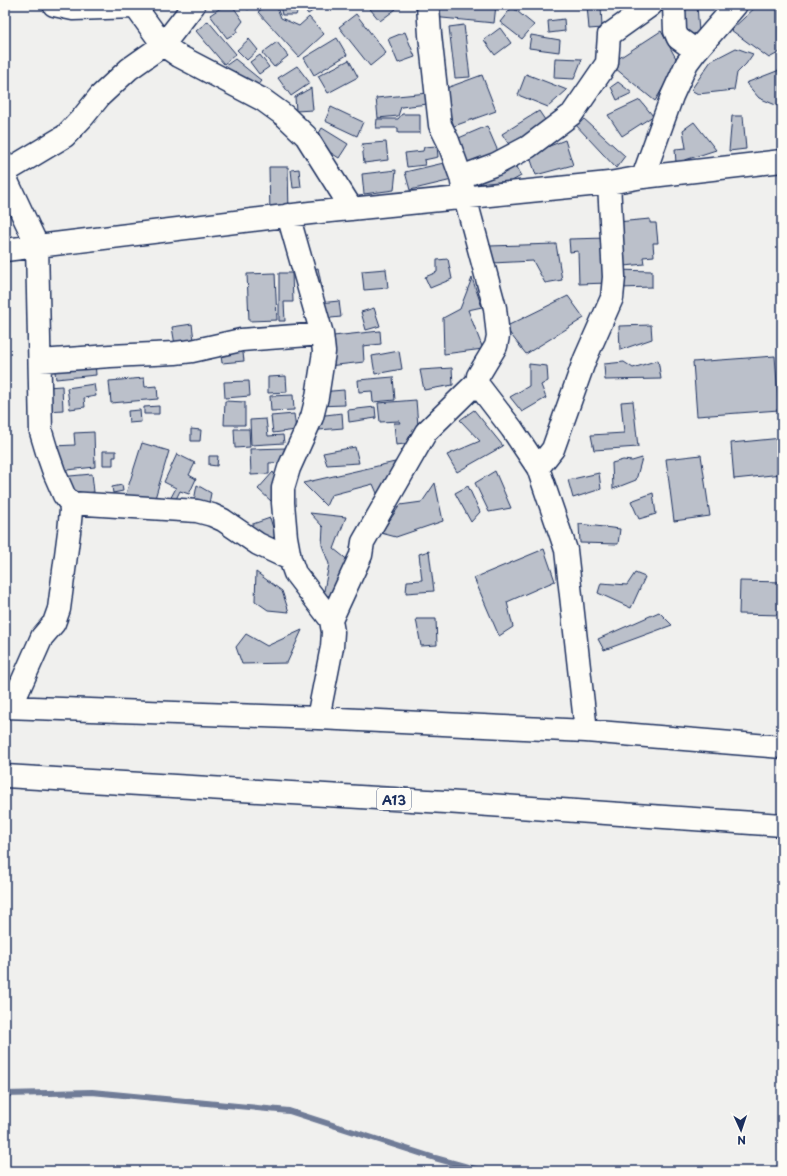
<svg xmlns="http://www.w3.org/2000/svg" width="787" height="1176" viewBox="0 0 787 1176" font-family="'Playpen Sans',sans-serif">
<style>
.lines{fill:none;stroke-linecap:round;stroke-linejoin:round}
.stream{stroke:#6f7b97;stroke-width:6}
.building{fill:#bbc0ca;stroke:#1b2f5e}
.minor-casing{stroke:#1b2f5e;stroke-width:25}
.highway-casing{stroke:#1b2f5e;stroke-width:25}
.minor{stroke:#fdfcf7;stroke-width:22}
.highway{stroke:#fdfcf7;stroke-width:22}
.labels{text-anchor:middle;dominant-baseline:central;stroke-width:3.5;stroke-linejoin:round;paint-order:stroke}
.shield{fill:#fdfcf7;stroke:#5f6c8c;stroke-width:1}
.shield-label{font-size:13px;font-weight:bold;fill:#1b2f5e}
</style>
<rect width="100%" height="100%" fill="#f0f0ee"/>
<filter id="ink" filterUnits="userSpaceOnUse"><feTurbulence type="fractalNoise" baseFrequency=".025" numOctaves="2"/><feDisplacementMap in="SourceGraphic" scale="8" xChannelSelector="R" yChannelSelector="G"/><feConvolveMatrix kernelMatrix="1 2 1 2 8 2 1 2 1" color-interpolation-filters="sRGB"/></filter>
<g filter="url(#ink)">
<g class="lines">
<path class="stream" d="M5,1094L92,1092L289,1111L435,1158L482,1171"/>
</g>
<path class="building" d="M225,5H232L243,21L237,29V32L227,38L210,15Z
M243,5H253L248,10Z
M266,5H276L281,18L299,26L309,17L324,34L299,57L258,12Z
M280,5H322L308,14L305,10H298L296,15H282Z
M348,5H358L351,9Z
M376,5H393L396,9L380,21L370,9Z
M433,5H496L494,23L432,17Z
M587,5H601L602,28L589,29Z
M685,5H697L699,32L683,38Z
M758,5H782V51L769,58L731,30Z
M512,7L534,25L522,39L500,22Z
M356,14L386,53L370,66L339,27Z
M564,19L565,31L549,33L548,21Z
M208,21L236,54L224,64L196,31Z
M464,25L470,77L455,78L449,27Z
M500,28L511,43L495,55L484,40Z
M661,31L678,62L655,101L610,64Z
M405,32L415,57L398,63L388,39Z
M531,35L560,40L559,52L529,48Z
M337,38L347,55L314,75L304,58Z
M249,39L258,50L247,60L237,50Z
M277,42L288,56L274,67L262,53Z
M736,48L753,54L746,64L737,73L734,90L698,94L691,90L711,61Z
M260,55L269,67L259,74L250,62Z
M555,58L582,59L574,79L554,78Z
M235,59L262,81L252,93L221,69Z
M349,60L358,77L328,93L318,76Z
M297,66L310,83L291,96L278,78Z
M782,69V105L778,106L759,98L746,83Z
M526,74L567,90L548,107L518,95Z
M482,75L496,111L454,126L441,90Z
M618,82L632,93L617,100L611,87Z
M311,88L313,110L296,111L295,97Z
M428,93V104L401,107L398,116L378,118L376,98Z
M640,100L653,116L622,136L608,115Z
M331,107L363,122L357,136L325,121Z
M539,111L549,126L512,149L502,134Z
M402,114H420V133H398V128H376L377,119H398Z
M732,116H743L746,149L729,151Z
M583,118L625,156L616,168L574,123Z
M694,122L716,150L676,163L675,149L686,148L683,130Z
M487,126L500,156L466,170L454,140Z
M322,128L348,144L339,158L314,142Z
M565,140L573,165L536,175L529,154Z
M386,142L388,160L364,163L362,144Z
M437,146L438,157L424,160L425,165L407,167L405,153L423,151L424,147Z
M512,160L521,176L487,195L478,179Z
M448,162L452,180L410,190L405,172Z
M269,167H288L289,214H270Z
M299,169L301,187L293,188L291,170Z
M396,170L394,190L364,194L362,174Z
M650,219V223H656L658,243H653L654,256L643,257L644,264L625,266L617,222Z
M607,238L608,283L579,284L578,251L570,252L569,239Z
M556,244L562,280L545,283L533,261L492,263L489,246Z
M448,259L452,279L430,288L425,277L437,272V260Z
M318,268L322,288L314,289L308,270Z
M386,269L388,288L364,290L362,271Z
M617,270L652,271V287L620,288Z
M275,273L277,320L249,321L247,274Z
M279,273H292L293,302H284L285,321H279Z
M472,278L482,307L468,310L483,349L444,354L443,318L460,309Z
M568,296L584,318L526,354L505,327Z
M339,301L341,317L321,319L319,303Z
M374,308L380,326L366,330L361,312Z
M192,324L195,348L176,351L172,327Z
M651,325L652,339L620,350L619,326Z
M380,331L381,344L363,346L364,362L328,366L324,337Z
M242,345L244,361L222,363L220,348Z
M399,351L402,369L375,374L372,356Z
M775,356L779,410L697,416L693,362Z
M658,360L661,379L605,380L604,364L624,362L633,368Z
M95,361L96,375L56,379L54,365Z
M529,364L547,366L548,381L541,385L546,398L522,412L510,397L529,386Z
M452,368L453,385L424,390L420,370Z
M286,376L287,392L268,393V377Z
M393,377L395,400L373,402L372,391L359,392L358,380Z
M144,378L145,387L157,386L158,399L111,403L109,381Z
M249,381L250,396L225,398L224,382Z
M94,384L96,396L84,398L85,407L70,409L67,388Z
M62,386L63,410L47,411L46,387Z
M344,390L345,405L317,406L320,392Z
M293,395L294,410L271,411L270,396Z
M416,400L419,439L406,454L405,444L396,445L394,423H400L399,421L380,422L378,403Z
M225,401L245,402V425H224Z
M633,401L638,447L594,450L591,435L624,433L621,402Z
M159,406V414H144V407Z
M375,407L376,418L349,422L348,410Z
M140,410L141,422L129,423L128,411Z
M474,410L503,446L457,472L447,455L480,441L460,420Z
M342,413L343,428L319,430L317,416Z
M294,414L296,430L273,433L271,416Z
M266,419L268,436L283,435L284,443L251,445L250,420Z
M191,429L201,430L200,441H191Z
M234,429H249L250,447L235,448Z
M94,432L95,467L58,471L53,446L75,445L74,433Z
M782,438V474L734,479L731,443Z
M142,443L169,451L153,505L125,497Z
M355,447L359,463L327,465L323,453Z
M287,448L288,462L269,463V474L251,475L250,449Z
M103,451H116V457H113V465H103Z
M177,454L195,463L189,475L196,479L189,494L180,491L173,505L168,503L176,488L164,482Z
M701,455L710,516L674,521L666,459Z
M209,456H218L217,466L209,465Z
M642,458L636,480L613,489L612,463L623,460L632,461Z
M395,462L379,498L373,484L331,495L326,506L303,483Z
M495,471L511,508L489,512L475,483Z
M273,472L280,483L272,502L258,489Z
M599,473L601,489L573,498L568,480Z
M92,474L94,492L68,495L59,477Z
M435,483L443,521L396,537L381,533L400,505L422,502Z
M122,485L123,491L113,493L112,487Z
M197,485L211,493L208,509L193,506Z
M468,486L480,512L471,522L455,493Z
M653,493L656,514L639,519L631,501Z
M310,513L346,517L334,549L349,561L332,596H323L329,564L322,545L323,527Z
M270,518L279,548L250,525Z
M579,524L620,529L618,544L580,543Z
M544,549L555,581L507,602L513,627L499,636L474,578Z
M429,551L434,591L406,593L407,581L422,580L419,554Z
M256,572L282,591L289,612L268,610L255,601Z
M635,573L645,577L631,608L598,593L601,583L627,585Z
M740,581L782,582V615L739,614Z
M659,612L672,625L604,650L598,639Z
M416,619H436L437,645L421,646Z
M302,630L287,663L242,664L236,647L246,634L267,646Z"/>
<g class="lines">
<g class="minor-casing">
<path id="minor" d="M54,5L73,9L136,7
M134,5L163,45L179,56L263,100L285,116L306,136L352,209
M428,5L430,35L440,125L448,141L461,177L465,197L495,308L498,336L496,346L478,376L477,382L479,386L512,429L538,468L566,550L586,731
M674,5L675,31L678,38L696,51
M5,172L65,136L83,117L100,96L129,69L163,45L194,5
M5,177L37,245L41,432L47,452L54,472L64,495L70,503L71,510L69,532L59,609L54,623L42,637L11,707
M461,177L496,164L528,147L572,114L607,63L609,35L651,5
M643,177L672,96L687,63L696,51L736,5
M288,215L322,334L324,352L317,397L312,417L289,468L283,488V503L286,537L290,559L295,573L331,620L333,632L332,647L318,718
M5,250L310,213L609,183L643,177L782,161
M40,361L110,356L175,353L192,351L241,340L322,334
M538,468L553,449L585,359L612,298L614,277L609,183
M70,503L197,511L212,515L223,520L258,544L290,559
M331,620L361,555L363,542L426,432L477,382
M5,707L318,718L586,731L782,747"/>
</g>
<g class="highway-casing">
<path id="highway" d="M5,776L445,802L782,825"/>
</g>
<use href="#minor" class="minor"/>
<use href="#highway" class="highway"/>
</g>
</g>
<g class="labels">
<rect class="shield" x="377" y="788" width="34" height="22" rx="3"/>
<g class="shield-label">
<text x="394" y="799">A13</text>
</g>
</g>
<rect width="787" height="1176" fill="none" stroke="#fdfcf7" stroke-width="20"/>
<rect x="10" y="10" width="767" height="1156" fill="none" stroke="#1b2f5e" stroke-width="1.5" filter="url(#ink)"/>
<g transform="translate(741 1130) rotate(177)" stroke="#fdfcf7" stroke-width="3" paint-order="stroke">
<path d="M0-3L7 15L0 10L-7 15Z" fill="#1b2f5e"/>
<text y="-6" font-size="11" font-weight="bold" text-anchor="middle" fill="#1b2f5e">N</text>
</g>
</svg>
